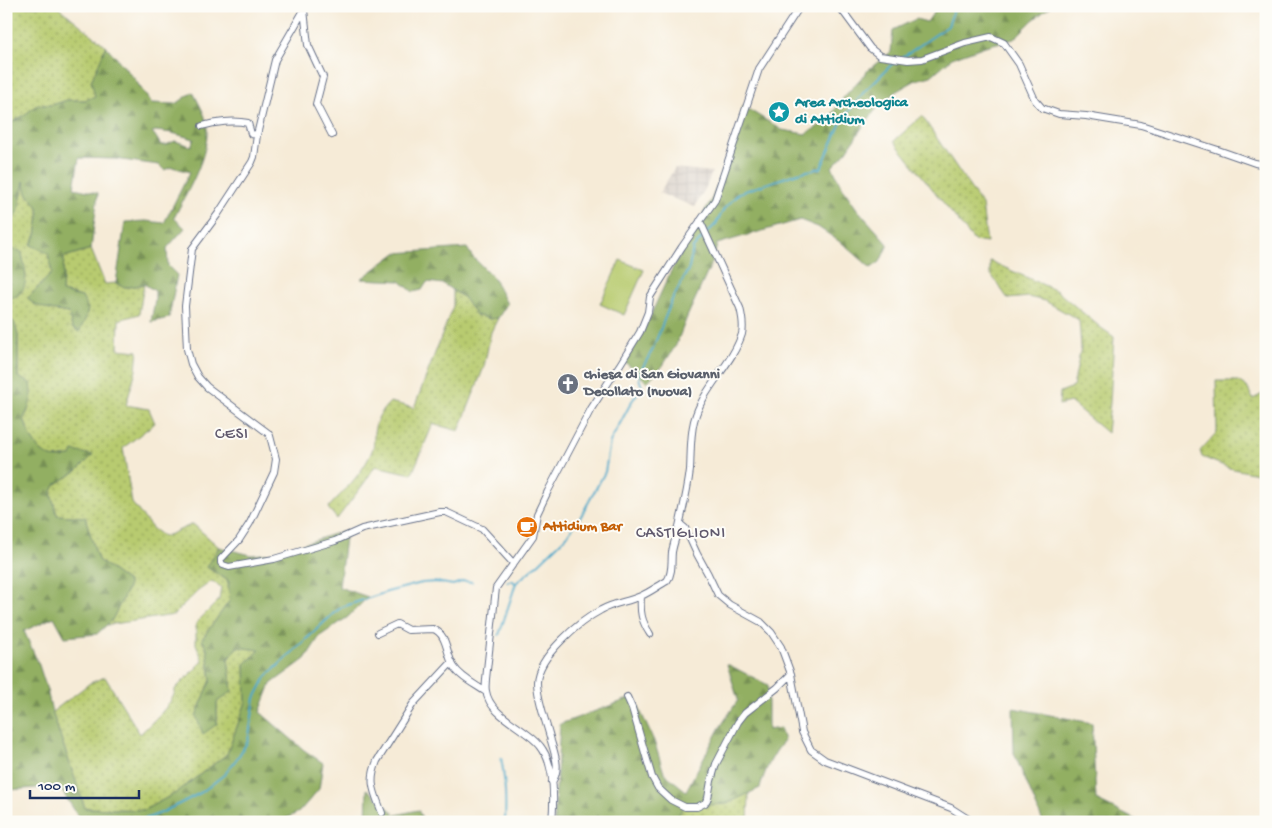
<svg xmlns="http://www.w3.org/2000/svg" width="1272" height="828" viewBox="0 0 1272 828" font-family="'Gochi Hand',sans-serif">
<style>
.industrial{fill:url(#industrial-grid)}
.grass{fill:url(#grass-dots);stroke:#6a7d66}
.forest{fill:url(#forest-firs);stroke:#566f60;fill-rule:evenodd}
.pitch{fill:#b8cb6f;stroke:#6a7d66}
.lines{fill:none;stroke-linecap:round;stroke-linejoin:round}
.stream{stroke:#4ca9ca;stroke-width:2}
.street-casing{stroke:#687188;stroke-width:8}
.street{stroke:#fff;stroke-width:6}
.labels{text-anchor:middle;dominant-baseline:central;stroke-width:4;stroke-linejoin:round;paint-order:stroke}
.culture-label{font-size:15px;font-weight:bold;fill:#0d838f;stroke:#fdfcf7;text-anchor:start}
.worship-label{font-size:15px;font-weight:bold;fill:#5b616d;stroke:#fdfcf7;text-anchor:start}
.food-label{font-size:15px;font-weight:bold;fill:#c56008;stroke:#fdfcf7;text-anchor:start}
.neighbourhood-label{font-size:16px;letter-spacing:1px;fill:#615a6e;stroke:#fdfcf7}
</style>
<defs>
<pattern id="industrial-grid" width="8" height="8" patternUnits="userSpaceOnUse" patternTransform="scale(1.25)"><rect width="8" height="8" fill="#cdc2b9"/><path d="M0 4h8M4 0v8" fill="none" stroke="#afa7a1"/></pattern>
<pattern id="grass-dots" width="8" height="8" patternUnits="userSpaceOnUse" patternTransform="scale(1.25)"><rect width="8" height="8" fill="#b8cb6f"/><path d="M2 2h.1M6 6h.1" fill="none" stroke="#95a55e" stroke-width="1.8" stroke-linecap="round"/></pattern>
<pattern id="forest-firs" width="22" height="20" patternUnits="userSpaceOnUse" patternTransform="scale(1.25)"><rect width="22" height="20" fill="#92af62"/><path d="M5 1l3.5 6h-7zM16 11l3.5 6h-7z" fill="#768f54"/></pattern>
</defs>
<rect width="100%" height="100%" fill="#fdfcf7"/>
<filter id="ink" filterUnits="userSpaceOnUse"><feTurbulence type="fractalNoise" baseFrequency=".02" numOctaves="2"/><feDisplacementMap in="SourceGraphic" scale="10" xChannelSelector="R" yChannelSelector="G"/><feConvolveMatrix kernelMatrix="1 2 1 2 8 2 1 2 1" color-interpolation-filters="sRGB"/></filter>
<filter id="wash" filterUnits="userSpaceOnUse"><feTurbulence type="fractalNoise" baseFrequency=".0096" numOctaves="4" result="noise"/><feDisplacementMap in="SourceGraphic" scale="20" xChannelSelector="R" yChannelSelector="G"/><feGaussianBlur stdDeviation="1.12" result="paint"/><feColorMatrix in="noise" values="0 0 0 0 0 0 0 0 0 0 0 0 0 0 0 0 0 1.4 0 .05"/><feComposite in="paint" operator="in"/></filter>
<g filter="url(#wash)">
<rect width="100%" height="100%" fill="#f6ebd7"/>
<path class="industrial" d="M675,168L712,172L706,187L695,207L659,193Z"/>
<path class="grass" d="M6,6H57L106,46L97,68L91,81L96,96L86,100H67L52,105H37L23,116L11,123L6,122V93L8,90L11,67L12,46L6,33Z
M922,116L982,205L987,243L974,241L894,141Z
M24,179L27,193L38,207L39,217L36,235L31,244L48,253L52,273L28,298L50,310L69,313L72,328L79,331L82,297L62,292L64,257L91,249L105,284L116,283C124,290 134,286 144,284L139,314L119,320L118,349L138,351L136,370L126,405L149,409L155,423L123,448L132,503L152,528L164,537L193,524L219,547L208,568L228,581L230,600L202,639L207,651L211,680L196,716L217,724V702L232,691L228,659L237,647L260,650L245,664L246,702L227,754L176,793L144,810L85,808L52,712L90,683L105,677L140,734C149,725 176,701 175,689L203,661L196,644V623L219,600L221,587L212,581L198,591L174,615L107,625L114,616L128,582L98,560L85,517L57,515L51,493L55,485L78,470L71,456C65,456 56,459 51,457C35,452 28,433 24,418L28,411L18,377V335L14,322L6,317V299L18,294L26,275L24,268L22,253L20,251L8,249L12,221L19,209Z
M990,261L1057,291L1100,327L1114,337L1110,403L1107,433L1070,402L1059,405L1060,392L1073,387L1081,348L1079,320L1045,301L1028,297L1008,299L990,273Z
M453,291L463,297L476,315L490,319L498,318L491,332L484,367L459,431L433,424L412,474L375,466L365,482L337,519L328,508C344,490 365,472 373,448C374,443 374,437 374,432C376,419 381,411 390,402L414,408L453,306Z
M1216,381H1238L1247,387L1253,399L1266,392V476L1229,468L1202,457L1200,451L1217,432Z
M749,793L748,822L674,821L684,806L726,804Z"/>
<path class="forest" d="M938,6H1051L1033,20L1014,39L985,46L952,58L931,76L916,80L895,92L877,108L863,126L847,151L832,167L844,190L857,209L888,244L880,262L871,268L846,246L818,227L800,220L717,244L714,258L687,317L676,345L662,367L647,382L625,362L641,336L671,271L712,198L740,124L743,106L782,130L806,134L827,121L844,97L869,69L891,52L893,30L916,19L927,22Z
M6,33L12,46L11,67L8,90L6,93Z
M106,46L134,78L151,103L176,104L193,92C197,100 202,108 205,117C215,147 187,192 174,218L185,228L167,248L168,266L177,275L169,318L151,322L155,299V291L144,284C134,286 124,290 116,283L125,222L146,221L164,223L190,172L172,167L164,170L159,165L115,159L79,158L74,188L98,193L91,249L64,257L62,292L82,297L88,309L85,320L79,332L72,328L69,313L50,310L33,304L28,298L52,273L48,253L31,245L36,235L39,217L38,207L27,193L24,181L19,209L12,221L8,249L20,251L22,253C24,266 31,285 18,295C15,297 10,298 6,299V122L11,123L23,116L37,105H52L67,100H86L95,96L91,81L97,68ZM156,131L172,133L194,139L191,146L175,141L166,145H161C158,141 156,136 152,132Z
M467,248L472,256L493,277L507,304L498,318L490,319L476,315L463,297L443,284L427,282L422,290L413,292L400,281L361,279L396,253Z
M6,317L14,322L18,335V377L30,383C32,398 31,405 24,418C28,433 35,451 51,457C56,459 65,456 71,456L73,451L93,455L78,470L55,485L51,493L57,515L85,517L98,560L128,582V588L112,620L97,634L65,637L54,617L24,631L39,665L47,690L52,712L85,808L144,810L176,793L227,754L246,702L245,664L260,650L237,647L228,659L232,691L217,702V724L203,734L196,716L211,680L207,649L202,639L230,600L228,581L207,567L219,547L251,555L276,553L346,530L339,587L368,597L348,617L320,636L305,659L271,684L260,712L304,750L323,763L319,789L299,812L279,822H82L62,791L37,788L9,790L6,792Z
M727,664L768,685V730L780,728L784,741C772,755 765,770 760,788L726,804L684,806L674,822H554L560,724L634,697L654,741L664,773L686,791L719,729L738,700Z
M1013,708L1092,723L1096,800L1140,822H1043L1014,753Z
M367,789L396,815L418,810L424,822H366Z"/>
<path class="pitch" d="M620,260L644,270L624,315L600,304Z"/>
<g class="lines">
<path class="stream" d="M903,57L948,26L955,6
M707,233L716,224L724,209L739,193L798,173L821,168L842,120L864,92L891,65L897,61
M507,582L512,580L515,583
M499,635L516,583L536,566L566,537L581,516L605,472L610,442L632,401L642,387L639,378L641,370L652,351L671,302L689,268L693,248L704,236
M501,758C505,778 506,801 505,822
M137,822L161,813L183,802L202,792L225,774L238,757L248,741L255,698L266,677L334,613L342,607L387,592L422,583L436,582L453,585L464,581L472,582"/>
</g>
</g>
<g filter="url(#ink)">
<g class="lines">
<g class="street-casing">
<path id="street" d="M309,6L304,10L275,60L257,135L254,157L252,162L218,214L192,249L185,306L187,349L191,364L198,377L207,387L268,433L270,436L276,459L274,472L250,523L239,540L221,559V563L223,565L229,567L274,559L335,541L362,529L440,512H446L482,529L513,563
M839,6L870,48L880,56L908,60L922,59L965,43L991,37L1004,43L1019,64L1035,100L1042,108L1059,114L1086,116L1141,125L1215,149L1255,163L1266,165
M304,10L308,45L323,77L316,104L332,135
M202,126C215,122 234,120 248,123L251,134L257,135
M680,524L685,528L697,554L708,574L718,595L730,605L761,622L771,632L781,647L791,674L802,732L811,750L825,760L951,808L973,822
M641,596C640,612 641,620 650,634
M378,633L397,624L408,630L433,629C448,634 446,655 454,667C461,678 476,685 486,692
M627,697L632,708L652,777L658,788L671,800L685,807H697L705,803L708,798L711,781L716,764L738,722L745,713L777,688L791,674
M552,782C561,769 555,755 551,741C547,724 537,700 537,682C538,656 580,621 601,610C613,603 627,602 641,596C650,592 658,586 667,581C673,573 671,561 672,552C674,541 678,532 680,522C684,505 688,487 690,470C691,453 690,437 694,421C702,389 732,365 742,334C744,325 742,316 740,308L700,221
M382,813C374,791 368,783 377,761L413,704L452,662
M552,822C554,800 555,769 543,750C539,743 534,739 527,734C512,722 489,711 486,691C485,687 486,683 486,679L496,588L533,536L537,514L548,491L591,409L619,366L640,332L648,312L650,297L682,247L715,200L759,69L800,6"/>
</g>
<use href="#street" class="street"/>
</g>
</g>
<defs>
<g id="sight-disc" transform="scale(1.125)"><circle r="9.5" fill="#0f9aa8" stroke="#fdfcf7"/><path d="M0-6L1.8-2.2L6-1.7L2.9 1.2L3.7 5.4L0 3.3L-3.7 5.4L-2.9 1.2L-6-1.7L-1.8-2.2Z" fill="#fff"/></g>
<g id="church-disc" transform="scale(1.125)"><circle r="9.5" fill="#6b7280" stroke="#fdfcf7"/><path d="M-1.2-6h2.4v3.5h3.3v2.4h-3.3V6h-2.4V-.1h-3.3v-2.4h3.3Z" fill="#fff"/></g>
<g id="cafe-disc" transform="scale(1.125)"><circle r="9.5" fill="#e8710a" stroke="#fdfcf7"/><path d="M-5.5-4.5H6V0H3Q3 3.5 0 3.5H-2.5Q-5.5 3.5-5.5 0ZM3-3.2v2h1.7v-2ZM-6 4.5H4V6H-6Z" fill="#fff"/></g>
</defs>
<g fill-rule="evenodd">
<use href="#sight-disc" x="779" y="112"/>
<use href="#church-disc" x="568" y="384"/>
<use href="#cafe-disc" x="527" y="527"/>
</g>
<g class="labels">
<g class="culture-label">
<text x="795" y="103">Area Archeologica<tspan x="795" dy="17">di Attidium</tspan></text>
</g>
<g class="worship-label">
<text x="584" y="375">chiesa di San Giovanni<tspan x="584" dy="17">Decollato (nuova)</tspan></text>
</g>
<g class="food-label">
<text x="543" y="527">Attidium Bar</text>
</g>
<g class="neighbourhood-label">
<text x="232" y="435">CESI</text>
<text x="681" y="534">CASTIGLIONI</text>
</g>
</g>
<rect width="1272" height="828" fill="none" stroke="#fdfcf7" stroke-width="25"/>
<path d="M30 790v8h109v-8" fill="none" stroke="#1b2f5e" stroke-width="2.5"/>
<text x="38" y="790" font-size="15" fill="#1b2f5e" stroke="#fdfcf7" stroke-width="4" paint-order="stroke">100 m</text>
</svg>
